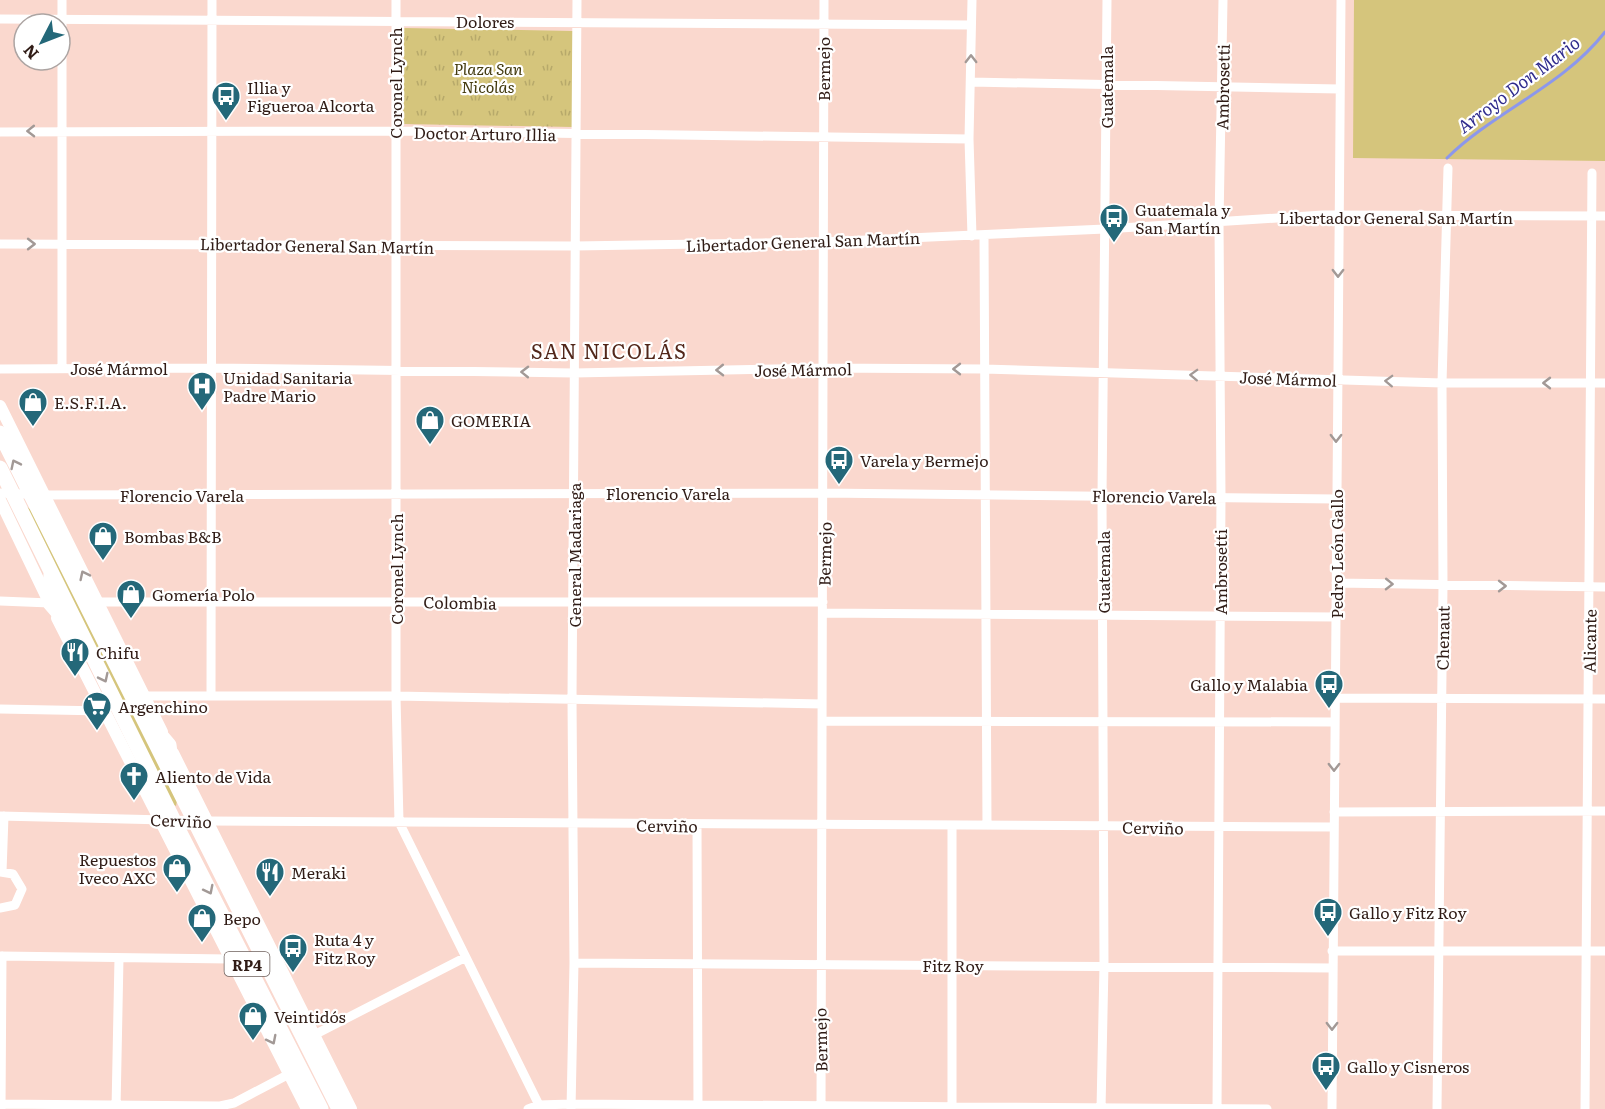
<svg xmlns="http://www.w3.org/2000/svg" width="1605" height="1109" viewBox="0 0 1605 1109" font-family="Literata,serif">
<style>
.grass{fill:#d5c57c}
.park{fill:url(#park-tufts)}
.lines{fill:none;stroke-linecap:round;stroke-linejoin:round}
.stream{stroke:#8c97ec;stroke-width:3}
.minor{stroke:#fff;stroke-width:9}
.tertiary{stroke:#fff;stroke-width:12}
.primary{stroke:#fff;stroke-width:15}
.oneway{stroke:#a29996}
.labels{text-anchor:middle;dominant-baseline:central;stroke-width:4.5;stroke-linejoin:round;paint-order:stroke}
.shield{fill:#fff;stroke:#6e605c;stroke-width:1.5}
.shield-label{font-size:15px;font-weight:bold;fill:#301c16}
.street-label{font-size:16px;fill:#301c16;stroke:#fff}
.park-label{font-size:16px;font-style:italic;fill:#433a0e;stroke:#fff}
.poi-label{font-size:16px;fill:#301c16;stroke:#fff;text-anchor:start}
.water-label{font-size:18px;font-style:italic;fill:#302c8d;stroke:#fff}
.quarter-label{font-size:20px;letter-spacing:1.5px;fill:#52271a;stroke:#fff}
</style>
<defs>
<pattern id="park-tufts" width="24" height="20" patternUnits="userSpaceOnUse" patternTransform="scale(1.5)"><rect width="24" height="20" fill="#d5c57c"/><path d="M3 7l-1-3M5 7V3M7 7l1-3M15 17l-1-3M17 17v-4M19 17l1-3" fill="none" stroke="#b7a96a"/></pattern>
</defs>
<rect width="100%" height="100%" fill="#fad8ce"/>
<path class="grass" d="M1354,0H1605V161L1353,158Z
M26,506L31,510L177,801L176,806L172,804Z"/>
<path class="park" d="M404,28L573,31L572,127L403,124Z"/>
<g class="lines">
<path class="stream" d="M1447,158C1495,111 1563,86 1605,32"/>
<path class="minor" d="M62,0V368
M396,0V696L399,822L539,1105
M972,0L969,139L972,236
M0,19L971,25
M971,82L1340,89
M0,132L395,131L969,139
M984,236L987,825
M0,244L575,246L822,242L1105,229L1323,215L1605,216
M0,369L211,368L574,373L824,368L984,369L1442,383H1605
M0,493L46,495L824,493L1336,499
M1336,583L1605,587
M0,601L50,603
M97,602H823
M823,613L1335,617
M211,694L212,0
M144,696H396L822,704
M1335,698L1605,699
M0,709L105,711
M823,721L1334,722
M1334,812L1605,811
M0,816L207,821L1333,827
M697,825L698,1109
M0,872L13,874L22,889L15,905L0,908
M2,872L4,816
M1332,951H1605
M0,956L230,959
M574,963L1332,968
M314,1035L464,958
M0,1104L220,1106L234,1103L293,1072
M952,1107V826
M1,1109L2,956
M116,1109L119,958
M528,1109L539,1105L571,1104L1267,1109
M571,1109L574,963L572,699L577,0
M821,1109L824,0
M1101,1109L1104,965L1102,496L1107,0
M1217,1109L1221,497L1219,222L1223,0
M1332,1109L1341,0
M1437,1109L1443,585L1442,383L1448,168
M1585,1109L1592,173"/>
<path class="tertiary" d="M0,406L162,732
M0,500L49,602
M57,618L307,1109
M173,753L351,1109"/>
<path class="primary" d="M0,433L339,1109
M0,468L173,819L321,1109
M51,573L50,603L75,632
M152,725L169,745L172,767"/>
</g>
<defs><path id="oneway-chevron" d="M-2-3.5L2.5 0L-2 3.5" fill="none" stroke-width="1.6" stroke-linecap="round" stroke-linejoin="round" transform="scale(1.5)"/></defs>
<g class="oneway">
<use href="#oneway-chevron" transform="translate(971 59) rotate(-90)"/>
<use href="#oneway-chevron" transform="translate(31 131) rotate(179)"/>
<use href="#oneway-chevron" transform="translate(31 244)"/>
<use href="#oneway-chevron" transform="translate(1338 273) rotate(90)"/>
<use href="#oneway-chevron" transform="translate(957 369) rotate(-180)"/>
<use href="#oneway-chevron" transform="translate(720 370) rotate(179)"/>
<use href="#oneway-chevron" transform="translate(525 372) rotate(-179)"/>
<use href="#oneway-chevron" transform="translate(1194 375) rotate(-178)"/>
<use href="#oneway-chevron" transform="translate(1389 381) rotate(-178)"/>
<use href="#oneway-chevron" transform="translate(1547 383) rotate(-180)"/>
<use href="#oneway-chevron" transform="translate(1336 438) rotate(90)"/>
<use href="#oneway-chevron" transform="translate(15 464) rotate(-116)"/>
<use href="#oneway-chevron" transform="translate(84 575) rotate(-116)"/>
<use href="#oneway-chevron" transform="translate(1389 584) rotate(1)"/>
<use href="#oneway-chevron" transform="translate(1502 586)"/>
<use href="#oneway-chevron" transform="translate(104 678) rotate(64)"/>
<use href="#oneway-chevron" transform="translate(1334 767) rotate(90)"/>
<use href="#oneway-chevron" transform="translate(209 890) rotate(63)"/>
<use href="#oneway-chevron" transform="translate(1332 1026) rotate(90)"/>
<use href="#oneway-chevron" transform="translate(272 1040) rotate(63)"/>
</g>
<defs>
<g id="bus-pin" transform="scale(1.5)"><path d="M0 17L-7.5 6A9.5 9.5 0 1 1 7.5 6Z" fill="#246879" stroke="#fff"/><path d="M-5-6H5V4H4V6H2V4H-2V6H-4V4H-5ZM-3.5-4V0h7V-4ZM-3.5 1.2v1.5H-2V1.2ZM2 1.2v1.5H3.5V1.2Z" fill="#fff"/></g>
<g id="hospital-pin" transform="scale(1.5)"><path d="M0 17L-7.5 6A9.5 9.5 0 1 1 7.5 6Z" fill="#246879" stroke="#fff"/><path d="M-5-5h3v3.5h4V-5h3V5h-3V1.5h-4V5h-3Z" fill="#fff"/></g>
<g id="shop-pin" transform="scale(1.5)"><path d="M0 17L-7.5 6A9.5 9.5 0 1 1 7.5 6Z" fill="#246879" stroke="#fff"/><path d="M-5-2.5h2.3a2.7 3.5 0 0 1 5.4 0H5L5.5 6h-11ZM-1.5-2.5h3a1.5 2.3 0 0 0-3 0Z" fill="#fff"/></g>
<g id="restaurant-pin" transform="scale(1.5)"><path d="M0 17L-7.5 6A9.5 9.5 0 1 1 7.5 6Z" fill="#246879" stroke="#fff"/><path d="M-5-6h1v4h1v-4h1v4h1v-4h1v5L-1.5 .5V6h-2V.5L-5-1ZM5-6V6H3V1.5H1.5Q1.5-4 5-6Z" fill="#fff"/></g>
<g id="supermarket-pin" transform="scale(1.5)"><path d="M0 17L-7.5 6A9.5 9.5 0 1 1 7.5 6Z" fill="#246879" stroke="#fff"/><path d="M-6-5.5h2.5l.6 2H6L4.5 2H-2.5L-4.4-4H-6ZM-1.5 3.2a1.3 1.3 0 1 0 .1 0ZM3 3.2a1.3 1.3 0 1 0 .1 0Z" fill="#fff"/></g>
<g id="church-pin" transform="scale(1.5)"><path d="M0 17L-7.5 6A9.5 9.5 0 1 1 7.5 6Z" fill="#246879" stroke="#fff"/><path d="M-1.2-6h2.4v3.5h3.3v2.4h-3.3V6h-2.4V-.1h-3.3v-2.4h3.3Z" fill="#fff"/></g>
</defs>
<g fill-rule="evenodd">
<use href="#bus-pin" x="226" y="96"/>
<use href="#bus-pin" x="1114" y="218"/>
<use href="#hospital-pin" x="202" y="386"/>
<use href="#shop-pin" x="33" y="402"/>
<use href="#shop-pin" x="430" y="420"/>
<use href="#bus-pin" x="839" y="460"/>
<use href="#shop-pin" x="103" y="536"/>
<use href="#shop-pin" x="131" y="594"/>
<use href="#restaurant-pin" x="75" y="652"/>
<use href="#bus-pin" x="1329" y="684"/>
<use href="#supermarket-pin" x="97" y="706"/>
<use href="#church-pin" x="134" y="776"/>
<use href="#shop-pin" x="177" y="868"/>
<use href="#restaurant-pin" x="270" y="872"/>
<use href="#bus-pin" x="1328" y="912"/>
<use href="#shop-pin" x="202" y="918"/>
<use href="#bus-pin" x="293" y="948"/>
<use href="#shop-pin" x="253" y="1016"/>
<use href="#bus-pin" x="1326" y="1066"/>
</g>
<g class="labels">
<rect class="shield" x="224.5" y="952" width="45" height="24" rx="4.5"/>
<g class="shield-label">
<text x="247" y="964">RP4</text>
</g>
<g class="street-label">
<text x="485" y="21">Dolores</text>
<text transform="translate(823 69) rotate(-90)">Bermejo</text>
<text transform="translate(395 83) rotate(-90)">Coronel Lynch</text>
<text transform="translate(1106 87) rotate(-90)">Guatemala</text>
<text transform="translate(1222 87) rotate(-89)">Ambrosetti</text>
<text transform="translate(485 133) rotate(1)">Doctor Arturo Illia</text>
<text x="1396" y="217">Libertador General San Martín</text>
<text transform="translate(803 241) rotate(-2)">Libertador General San Martín</text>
<text transform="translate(317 245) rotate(1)">Libertador General San Martín</text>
<text x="119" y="368">José Mármol</text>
<text transform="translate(803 369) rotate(-1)">José Mármol</text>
<text transform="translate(1288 378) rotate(2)">José Mármol</text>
<text x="668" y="493">Florencio Varela</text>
<text x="182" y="495">Florencio Varela</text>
<text transform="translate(1154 496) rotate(1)">Florencio Varela</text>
<text transform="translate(824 554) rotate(-89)">Bermejo</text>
<text transform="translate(1336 554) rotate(-90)">Pedro León Gallo</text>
<text transform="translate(574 555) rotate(-90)">General Madariaga</text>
<text transform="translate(396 569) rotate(-90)">Coronel Lynch</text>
<text transform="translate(1103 572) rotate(-90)">Guatemala</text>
<text transform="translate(1220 572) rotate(-90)">Ambrosetti</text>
<text transform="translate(460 602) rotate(1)">Colombia</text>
<text transform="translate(1442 638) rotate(-89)">Chenaut</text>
<text transform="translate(1589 641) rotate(-89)">Alicante</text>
<text transform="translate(181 820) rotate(2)">Cerviño</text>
<text transform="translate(667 825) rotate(1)">Cerviño</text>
<text transform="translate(1153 827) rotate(1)">Cerviño</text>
<text x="953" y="965">Fitz Roy</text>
<text transform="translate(820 1040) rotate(-91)">Bermejo</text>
</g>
<g class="park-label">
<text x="488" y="68">Plaza San<tspan x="488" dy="18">Nicolás</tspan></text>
</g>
<g class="poi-label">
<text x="247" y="87">Illia y<tspan x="247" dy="18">Figueroa Alcorta</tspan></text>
<text x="1135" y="209">Guatemala y<tspan x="1135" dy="18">San Martín</tspan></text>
<text x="223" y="377">Unidad Sanitaria<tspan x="223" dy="18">Padre Mario</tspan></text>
<text x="54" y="402">E.S.F.I.A.</text>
<text x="451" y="420">GOMERIA</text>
<text x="860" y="460">Varela y Bermejo</text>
<text x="124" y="536">Bombas B&amp;B</text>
<text x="152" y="594">Gomería Polo</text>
<text x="96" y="652">Chifu</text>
<text x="1308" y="684" text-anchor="end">Gallo y Malabia</text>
<text x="118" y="706">Argenchino</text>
<text x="155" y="776">Aliento de Vida</text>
<text x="156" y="859" text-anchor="end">Repuestos<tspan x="156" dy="18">Iveco AXC</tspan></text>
<text x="291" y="872">Meraki</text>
<text x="1349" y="912">Gallo y Fitz Roy</text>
<text x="223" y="918">Bepo</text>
<text x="314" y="939">Ruta 4 y<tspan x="314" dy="18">Fitz Roy</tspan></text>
<text x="274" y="1016">Veintidós</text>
<text x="1347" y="1066">Gallo y Cisneros</text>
</g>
<g class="water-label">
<text transform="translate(1518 84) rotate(-37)">Arroyo Don Mario</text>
</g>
<g class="quarter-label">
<text x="609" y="350">SAN NICOLÁS</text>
</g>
</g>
<g transform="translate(42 42) rotate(228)"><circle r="28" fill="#ffffff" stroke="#aca4a2" stroke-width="1.5"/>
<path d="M0-4.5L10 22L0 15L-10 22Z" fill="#246879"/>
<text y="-9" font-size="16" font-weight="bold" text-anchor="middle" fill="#301c16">N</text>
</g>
</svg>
